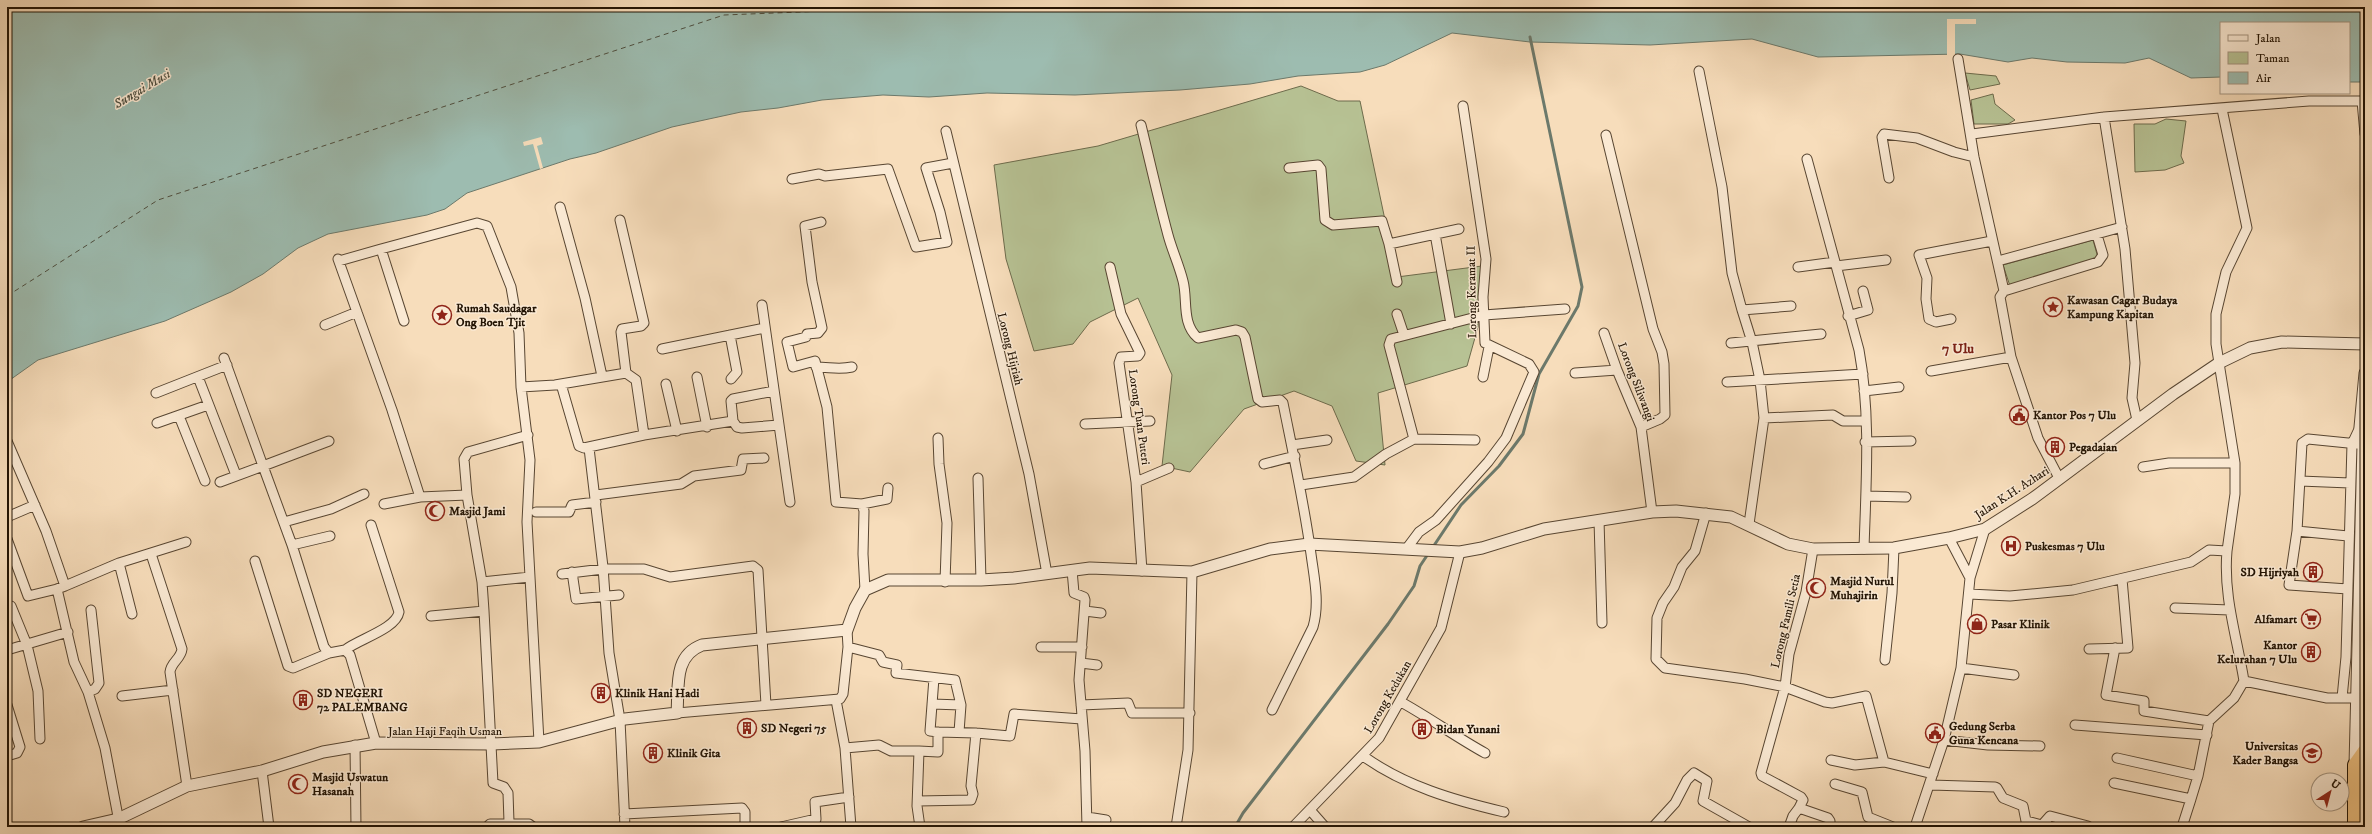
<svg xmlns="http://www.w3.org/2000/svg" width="2372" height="834" viewBox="0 0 2372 834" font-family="'IM FELL DW Pica',serif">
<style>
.green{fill:#b7c294;stroke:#6d6b4c}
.water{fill:#9dbcb0;stroke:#6c796b}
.pier{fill:#f7ddbb}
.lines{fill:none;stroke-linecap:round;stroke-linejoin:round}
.stream{stroke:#6c796b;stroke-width:3}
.ferry{stroke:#4e4f40;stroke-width:1;stroke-dasharray:5 4;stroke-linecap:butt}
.minor-casing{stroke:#584632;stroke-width:11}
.tertiary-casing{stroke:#584632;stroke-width:13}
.trunk-casing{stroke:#231404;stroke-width:16}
.minor{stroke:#fae9d3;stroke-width:9}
.tertiary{stroke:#fae9d3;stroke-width:11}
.trunk{stroke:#ecbe7e;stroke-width:14}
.labels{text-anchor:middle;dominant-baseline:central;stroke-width:3;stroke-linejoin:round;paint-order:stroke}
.street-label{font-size:12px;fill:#231404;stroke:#fae9d3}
.poi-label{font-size:12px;font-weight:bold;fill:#231404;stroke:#fae9d3;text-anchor:start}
.water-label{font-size:13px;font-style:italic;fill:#4e4f40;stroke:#fae9d3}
.quarter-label{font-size:14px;font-weight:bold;fill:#7a1f14;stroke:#fae9d3}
</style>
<rect width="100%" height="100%" fill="#f7ddbb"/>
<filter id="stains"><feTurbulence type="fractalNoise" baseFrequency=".005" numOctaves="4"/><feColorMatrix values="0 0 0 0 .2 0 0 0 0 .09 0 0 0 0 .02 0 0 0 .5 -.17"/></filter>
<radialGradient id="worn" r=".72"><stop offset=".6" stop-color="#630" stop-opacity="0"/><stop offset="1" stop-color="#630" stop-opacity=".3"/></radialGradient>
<path class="green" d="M1965,73L1996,76L2000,84L1970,90Z
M1301,86L1338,101H1360L1397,277L1482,266L1478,327L1467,366L1378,393L1385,465L1356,461L1332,406L1294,391L1244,409L1190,472L1162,466L1172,375L1138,298L1090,322L1073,344L1034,351L1006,259L994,165L1098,146Z
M1993,94L1995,104L2015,120L2008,124H1974L1971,100Z
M2166,119L2186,121L2181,156L2184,163L2165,170L2135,172L2134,124H2155Z
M2093,240L2098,258L2010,286L2003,265Z"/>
<path class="water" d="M7,7H2365V82H2349V23H2221V77L2191,78L2149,58L2125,63L2067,62L2032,58L2008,62L1960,54L1818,57L1752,39L1650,45L1530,42L1452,33L1385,65L1360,72L1298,76L1250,84L1180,90L1075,95L987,93L929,97L883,95L822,100L778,108L741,112L672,127L596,153L570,159L467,193L445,209L427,215L328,234L298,248L263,274L231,292L165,321L38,360L7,382Z"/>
<path class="pier" d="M1947,19H1976V24H1955V55H1947Z
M541,137L543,144L537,146L543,168L540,169L533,144L524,146L523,142Z"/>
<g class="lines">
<path class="stream" d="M1433,547L1461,505L1499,466L1523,434L1539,374L1578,306L1582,287L1530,37
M1235,827L1243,813L1388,624L1414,586L1420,566L1428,554"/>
<path class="ferry" d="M7,296L158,200L724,15L927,7"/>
<g class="minor-casing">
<path id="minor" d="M1958,59L1974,157L2004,291
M1699,71L1722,187L1732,273L1742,310
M2362,101L2365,134
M2222,109L2247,228L2226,272L2216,314V344L2235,463V494L2227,551
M2104,117L2125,249L2135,363L2132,398L2137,420
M1141,125C1150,162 1158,198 1168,235C1172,250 1179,265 1183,281C1188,300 1181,323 1198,338L1236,330L1242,332L1245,337L1258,399L1262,402L1280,400L1283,403C1293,453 1304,503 1311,554C1314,577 1320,603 1313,627L1272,710
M946,131L1029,474L1047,574
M1972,134L2104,117L2309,101H2365
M1606,135L1653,329L1662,352L1664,364L1665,415L1660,419L1641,427
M1807,159L1859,350C1871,415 1866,483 1864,549
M1289,168L1318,165L1321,169L1325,220L1333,225L1382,221L1389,244
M1889,178L1882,137L1884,134L1917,138L1954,152L1974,157
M792,179L819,174L825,176L888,169L916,247L947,242L940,212L926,168L953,163
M560,207L585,298L602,376
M620,220L644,323L641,326L622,329L621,332L626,373L636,380L644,435
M821,222L805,226L812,282L822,328L818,333L807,334L806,337L787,342L793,367L815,361L827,407L836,502L862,504L887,499L888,488
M1435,234L1451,324
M381,249L477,223L487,226L511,287L519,333L521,387L530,460L527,522L539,742
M338,259L392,410L420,497L467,495L464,459L468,452L528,435
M339,261L381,249L404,321
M1998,261L2122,227
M1836,266L1886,260
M1110,267L1121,314L1140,353L1138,356L1121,357L1119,363L1136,482L1142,571
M1798,267L1835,262
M1397,282L1389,244L1459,229
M762,305L790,502
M1397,314L1404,335
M1848,316L1868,310L1863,291
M1951,319L1936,322L1929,319L1926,299L1927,278L1919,255L1992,241
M325,325L357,312
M1604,333L1617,370L1641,427L1652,512
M730,335L737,372L731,379
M1731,343L1821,334
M662,349L765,328
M816,367C830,367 838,370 852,367
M1931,371L2011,357
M1575,373L1617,370
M198,377L236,475
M697,377L707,427
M1483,377L1489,347
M1727,382L1863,374
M561,384L579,446L584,448L644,435L733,421L731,401L733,399L774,391
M666,384L677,431
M521,387L555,385L626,373
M1864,391L1899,387
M156,393L227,365
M179,416L205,481
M1764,418L1833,415L1843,421H1866
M733,421L737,427L742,428L779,425
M157,423L208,405
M1085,424L1150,421
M938,438L939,464L947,523L945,582
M1414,439L1389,345L1391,339L1484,315L1565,309
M7,441L46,531L65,586L57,589
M329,441L263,466L292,545L324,647L329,653L345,650L350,655L376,743
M1865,442L1911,441
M1292,445L1327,440
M589,448L603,567L609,653L620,720L625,827
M1264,464L1295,456
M2143,467L2169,463H2235
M978,478L981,580
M2059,478L2038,438L2011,357L2000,297L2004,291L2098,262L2103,255L2097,235
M2300,481L2350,483
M220,482L263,466L224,358
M1136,482L1169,468
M1301,485L1354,477L1386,454L1414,439L1475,440
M467,495L482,582
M596,495L681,484L694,476L741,470L743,459L764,458
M1866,496L1906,497
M384,504L420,497
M862,504L864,511L863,554L865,590
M536,512H569L572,505L596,502
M1706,513L1695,551L1682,567L1674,587L1663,603L1657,618L1656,659L1665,668L1745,679L1785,687L1825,702L1832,703L1866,696L1884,762L1933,774
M7,517L35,505
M1599,520L1602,623
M284,522L331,509L364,494
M1749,524L1764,418L1760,380L1752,342L1742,310L1791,306
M2297,531L2289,585L2348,589
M2348,536L2297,531L2302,443L2308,439L2358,444
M1949,538L1970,578
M7,539L28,596L57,589L74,662L88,692L105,748L120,827
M292,545L330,536
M1407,548L1419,532L1436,520L1488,462L1506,438L1534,372L1529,364L1485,343L1483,297L1486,259L1463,106
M1813,549L1806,592L1789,654L1785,687L1761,773L1762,776L1801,797L1803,800L1799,808L1828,818L1830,821V827
M151,554L182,649C181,659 171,662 170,672L187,786
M255,561L288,666L293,668L329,653
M119,563L132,614
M1072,570L1074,593L1084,597L1085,600L1079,680L1085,751L1087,827
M572,572L576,599L619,595
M562,574L603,569H644L670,577L753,566L758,570L766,705
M65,586L119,563L186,542
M1969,594L2010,596L2073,590L2191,562L2209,550L2227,551C2223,596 2237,637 2244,681L2234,698L2209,721L2144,711V701L2106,695L2115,648
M11,606L27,645L38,691L40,739
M2175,608L2230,610
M484,611L482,582L530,577
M1085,611L1101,613
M431,616L484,611L493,783L504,787L508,793L509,822V824H490L487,827
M848,647L879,655L883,662L897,665L896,673L955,680L961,705L959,732
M1041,647H1082
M2089,649L2128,648L2122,579
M7,650L68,632
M345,650C359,639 396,629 399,612L371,525
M1885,660L1892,593L1894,548
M1081,663L1097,665
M1961,668L2014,675
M934,678L930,731L938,732
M2244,681L2327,698H2357
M88,692L95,689L99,683L91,610
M122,696L173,690
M2342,698L2346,657L2352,444L2360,427
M836,700L845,748L851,827
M1401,702C1430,718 1456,737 1485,753
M932,704L961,705
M7,705L20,747L17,753L7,756
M1081,705L1128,703L1132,713H1190
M677,713L840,699L843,694L848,647L847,630
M2075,725L2207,735
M976,733L1010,736L1014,714L1082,719
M1944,740L1988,745L2040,746
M355,745L356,827
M845,748L879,745L891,751H919L917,806L920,827
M1363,756C1405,786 1453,800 1504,812
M2117,758L2198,776
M1831,760L1855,765L1884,762
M262,771L269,827
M2114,783L2191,799L2198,776L2209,721
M1835,784L1862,792L1868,817L1893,827
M1931,785L1995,787L1997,788L2003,798L2023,806L2026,821L2042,825L2050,816L2088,826
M918,801L971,800L973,794L971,786L976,733L938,732V752L919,751
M1310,810L1325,827
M624,814L742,808L745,812V827
M1087,817L1106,820
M509,824H529L533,827
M781,827L816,819L815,802L849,797
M1176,827L1188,750L1192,572
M1293,827L1379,738L1441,628L1460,552
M1653,827L1675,803L1687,780L1694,773L1707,781L1703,801L1749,827
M1789,827L1793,816L1799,808
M1915,827L1944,740L1961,668L1970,578L1985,529
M2182,827L2191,799"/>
</g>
<g class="tertiary-casing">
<path id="tertiary" d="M2355,765L2363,445L2360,427L2365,373
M83,827L118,819L187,786L262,771L323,752L376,743L492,744L539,742L625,719L677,713C679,687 673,656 702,645L847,630L855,608L865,590L888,580H981L1014,578L1090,568L1192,572L1270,549L1309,544L1460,552L1482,548L1544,529L1652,512L1676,511L1731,517L1788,544L1813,549L1894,548L1949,538L1985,529L2032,499L2173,394L2219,363L2250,348L2282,342L2365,344"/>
</g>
<g class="trunk-casing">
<path id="trunk" d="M2355,827V765L2365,751"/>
</g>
<use href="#minor" class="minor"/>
<use href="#tertiary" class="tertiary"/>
<use href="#trunk" class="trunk"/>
</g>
<defs>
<g id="sight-ring" transform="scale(1)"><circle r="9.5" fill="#fae9d3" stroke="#8f2418" stroke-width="1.5"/><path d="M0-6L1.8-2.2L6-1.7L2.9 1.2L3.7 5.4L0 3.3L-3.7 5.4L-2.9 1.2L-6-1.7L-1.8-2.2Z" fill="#8f2418"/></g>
<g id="civic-ring" transform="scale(1)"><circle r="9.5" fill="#fae9d3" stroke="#8f2418" stroke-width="1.5"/><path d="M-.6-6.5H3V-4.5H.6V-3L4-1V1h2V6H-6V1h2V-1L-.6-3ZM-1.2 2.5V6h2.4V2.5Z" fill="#8f2418"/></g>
<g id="building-ring" transform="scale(1)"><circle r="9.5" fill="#fae9d3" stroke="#8f2418" stroke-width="1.5"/><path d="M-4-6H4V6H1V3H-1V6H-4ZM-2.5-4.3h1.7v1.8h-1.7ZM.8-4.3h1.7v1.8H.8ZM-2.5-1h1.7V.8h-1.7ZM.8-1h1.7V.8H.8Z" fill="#8f2418"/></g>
<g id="mosque-ring" transform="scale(1)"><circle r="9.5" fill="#fae9d3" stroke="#8f2418" stroke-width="1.5"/><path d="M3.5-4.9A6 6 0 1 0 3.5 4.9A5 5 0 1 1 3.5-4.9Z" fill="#8f2418"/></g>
<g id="hospital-ring" transform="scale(1)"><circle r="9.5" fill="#fae9d3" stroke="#8f2418" stroke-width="1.5"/><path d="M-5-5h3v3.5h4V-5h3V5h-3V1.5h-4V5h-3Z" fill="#8f2418"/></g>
<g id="supermarket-ring" transform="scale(1)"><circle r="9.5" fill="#fae9d3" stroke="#8f2418" stroke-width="1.5"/><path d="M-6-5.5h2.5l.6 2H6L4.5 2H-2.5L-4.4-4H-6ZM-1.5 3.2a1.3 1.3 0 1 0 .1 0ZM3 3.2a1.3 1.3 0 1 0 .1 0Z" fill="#8f2418"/></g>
<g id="shop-ring" transform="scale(1)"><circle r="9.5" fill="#fae9d3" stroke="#8f2418" stroke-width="1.5"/><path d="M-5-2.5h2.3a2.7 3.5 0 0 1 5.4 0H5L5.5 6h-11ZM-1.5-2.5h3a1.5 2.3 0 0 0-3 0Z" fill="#8f2418"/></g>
<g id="university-ring" transform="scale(1)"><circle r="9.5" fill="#fae9d3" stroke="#8f2418" stroke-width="1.5"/><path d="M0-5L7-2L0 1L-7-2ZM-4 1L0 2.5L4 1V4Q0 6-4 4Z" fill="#8f2418"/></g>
</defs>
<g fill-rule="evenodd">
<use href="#sight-ring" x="2053" y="307"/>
<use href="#sight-ring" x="442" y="315"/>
<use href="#civic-ring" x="2019" y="415"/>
<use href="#building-ring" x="2055" y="447"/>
<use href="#mosque-ring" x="435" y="511"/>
<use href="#hospital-ring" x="2011" y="546"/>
<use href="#building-ring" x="2313" y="572"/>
<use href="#mosque-ring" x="1816" y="588"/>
<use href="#supermarket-ring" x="2311" y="619"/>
<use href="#shop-ring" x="1977" y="624"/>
<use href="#building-ring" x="2311" y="652"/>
<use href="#building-ring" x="601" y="693"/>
<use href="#building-ring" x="303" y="700"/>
<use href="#building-ring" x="747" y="728"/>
<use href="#building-ring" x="1422" y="729"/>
<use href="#civic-ring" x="1935" y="733"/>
<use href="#building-ring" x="653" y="753"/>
<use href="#university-ring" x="2312" y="753"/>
<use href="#mosque-ring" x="298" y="784"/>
</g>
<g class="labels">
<g class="street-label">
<text transform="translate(1472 292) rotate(-91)">Lorong Keramat II</text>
<text transform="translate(1010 349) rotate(76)">Lorong Hijriah</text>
<text transform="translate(1636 382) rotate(69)">Lorong Siliwangi</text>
<text transform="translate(1139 417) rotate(82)">Lorong Tuan Puteri</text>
<text transform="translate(2012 493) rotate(-33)">Jalan K.H. Azhari</text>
<text transform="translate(1786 621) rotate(-77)">Lorong Famili Setia</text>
<text transform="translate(1388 697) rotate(-60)">Lorong Kedukan</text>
<text x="445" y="731">Jalan Haji Faqih Usman</text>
</g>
<g class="poi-label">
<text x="2067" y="300">Kawasan Cagar Budaya<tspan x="2067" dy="14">Kampung Kapitan</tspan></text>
<text x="456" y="308">Rumah Saudagar<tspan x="456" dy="14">Ong Boen Tjit</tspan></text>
<text x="2033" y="415">Kantor Pos 7 Ulu</text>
<text x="2069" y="447">Pegadaian</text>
<text x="449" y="511">Masjid Jami</text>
<text x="2025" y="546">Puskesmas 7 Ulu</text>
<text x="2299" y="572" text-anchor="end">SD Hijriyah</text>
<text x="1830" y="581">Masjid Nurul<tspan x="1830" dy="14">Muhajirin</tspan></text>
<text x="2297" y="619" text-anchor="end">Alfamart</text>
<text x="1991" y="624">Pasar Klinik</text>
<text x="2297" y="645" text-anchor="end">Kantor<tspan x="2297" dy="14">Kelurahan 7 Ulu</tspan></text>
<text x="317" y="693">SD NEGERI<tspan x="317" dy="14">72 PALEMBANG</tspan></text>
<text x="615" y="693">Klinik Hani Hadi</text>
<text x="1949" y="726">Gedung Serba<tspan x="1949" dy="14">Guna Kencana</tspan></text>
<text x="761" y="728">SD Negeri 75</text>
<text x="1436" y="729">Bidan Yunani</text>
<text x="2298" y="746" text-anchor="end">Universitas<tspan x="2298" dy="14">Kader Bangsa</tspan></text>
<text x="667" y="753">Klinik Gita</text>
<text x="312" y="777">Masjid Uswatun<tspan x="312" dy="14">Hasanah</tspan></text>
</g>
<g class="water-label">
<text transform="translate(142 89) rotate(-31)">Sungai Musi</text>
</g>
<g class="quarter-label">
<text x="1958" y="349">7 Ulu</text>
</g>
</g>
<rect width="2372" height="834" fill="none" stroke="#f7ddbb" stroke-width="24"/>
<rect x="8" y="8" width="2356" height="818" fill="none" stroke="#231404" stroke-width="2"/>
<rect x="12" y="12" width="2348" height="810" fill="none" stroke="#231404"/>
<rect x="2220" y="22" width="130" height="72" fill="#fae9d3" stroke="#a49480"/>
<rect x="2228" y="35" width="20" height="6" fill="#fae9d3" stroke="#a49480"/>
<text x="2256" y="42" font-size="12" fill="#231404">Jalan</text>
<rect x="2228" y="52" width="20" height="12" fill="#b7c294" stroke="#a49480"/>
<text x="2256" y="62" font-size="12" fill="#231404">Taman</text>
<rect x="2228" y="72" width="20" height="12" fill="#9dbcb0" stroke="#a49480"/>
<text x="2256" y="82" font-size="12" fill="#231404">Air</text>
<g transform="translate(2330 792) rotate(36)"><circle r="19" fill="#fae9d3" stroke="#a49480"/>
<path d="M0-3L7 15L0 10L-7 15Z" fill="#8f2418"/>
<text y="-6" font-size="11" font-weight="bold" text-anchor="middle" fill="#231404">U</text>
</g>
<rect width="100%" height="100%" filter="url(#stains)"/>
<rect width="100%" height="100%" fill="url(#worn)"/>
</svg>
